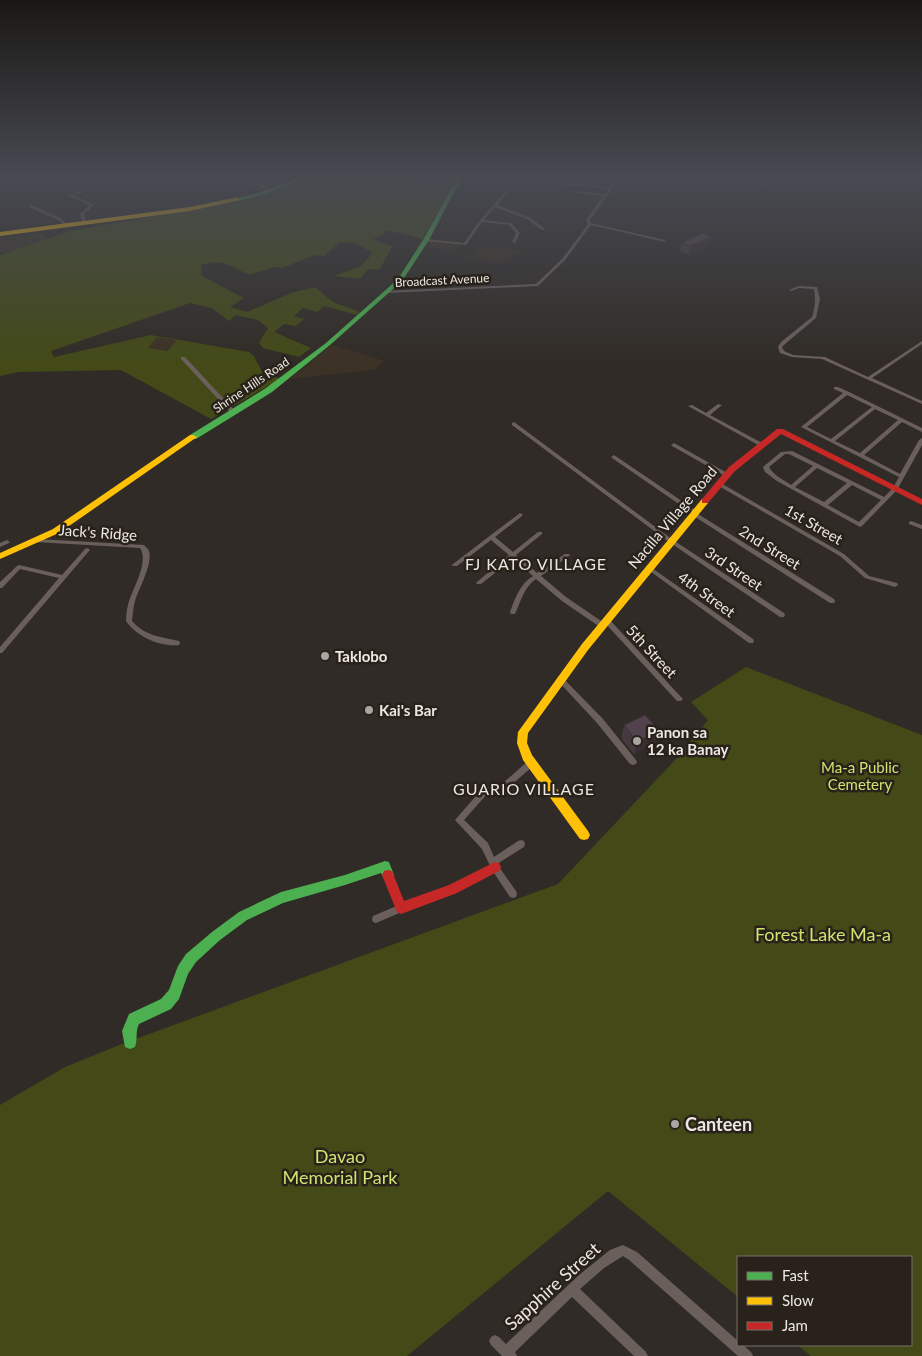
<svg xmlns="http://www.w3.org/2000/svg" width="922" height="1356" viewBox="0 0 922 1356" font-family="Lato,sans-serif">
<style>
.built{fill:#3c3125}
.green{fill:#434a17;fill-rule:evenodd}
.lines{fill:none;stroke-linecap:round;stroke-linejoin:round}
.street{fill:#6b5f5c;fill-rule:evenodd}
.fast{fill:#4caf50;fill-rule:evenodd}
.slow{fill:#ffc107;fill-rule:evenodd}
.jam{fill:#c62828;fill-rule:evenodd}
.wall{fill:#463940}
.shaded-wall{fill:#392e34}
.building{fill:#51424b;stroke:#392e34}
.poi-dot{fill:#aaa5a0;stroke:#29221a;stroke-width:2}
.labels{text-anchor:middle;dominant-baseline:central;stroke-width:5;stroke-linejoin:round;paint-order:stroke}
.far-street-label{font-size:12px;fill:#ece7e1;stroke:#29221a}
.street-label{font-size:15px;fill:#ece7e1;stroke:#29221a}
.poi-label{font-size:15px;font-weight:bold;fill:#ece7e1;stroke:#29221a;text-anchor:start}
.park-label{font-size:15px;fill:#cfe46f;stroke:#29221a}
.neighbourhood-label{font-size:16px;letter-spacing:1px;fill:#ece7e1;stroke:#29221a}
.near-park-label{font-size:18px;fill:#cfe46f;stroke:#29221a}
.near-poi-label{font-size:18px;font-weight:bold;fill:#ece7e1;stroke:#29221a;text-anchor:start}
.near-street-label{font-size:18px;fill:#ece7e1;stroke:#29221a}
</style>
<rect width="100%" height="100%" fill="#302b26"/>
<path class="built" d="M44,233L46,245L17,251L0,252V238Z
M427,240L462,244L454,252L423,246Z
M480,246L522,252L500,262L467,258L473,255Z
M157,337L176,340L167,351L147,348Z
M332,345L372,357L385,361L374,370L289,379Z"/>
<path class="green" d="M317,175H416L414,177V185H440L446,176L441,175H459L422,239L388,230L373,240L393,246L379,270L368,269L360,279L334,276L361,266L373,253L356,243L340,242L324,256L315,255L282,268L275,267L249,275C231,266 221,258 201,265L202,276L244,298L230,307L247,312L291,293L315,287L333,302L360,312L357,315L324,306L317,312L303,308L294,316L304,319L296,326L284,324L274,332L311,348L299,357L263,348L259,343L268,328L258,320L236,315L229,321L212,308L190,303L51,351L54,357L151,335L249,352L254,356L261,370L280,379L211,419L121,370L19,372L0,376V255L70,231L196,209L307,180ZM157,337L175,340L176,341L167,351L148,348Z
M746,667L922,735V1356H811L797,1345H911V1257H738V1297L608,1191L407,1356H0V1105L65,1067L122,1044L558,884L675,760L708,720L691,702Z"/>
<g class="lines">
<path class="street" d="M193,175H199L197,176Z
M241,175H246L254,177L256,182L272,190L269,191L253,184L251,179Z
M259,175H264L286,186L283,187Z
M618,175L621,176L590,220V222L591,223L665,240V242L591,225L565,260L538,286L386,293L384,292L386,291L536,284L563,258L588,224L586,220L603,196L575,193L574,191L605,194L608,189L551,183L550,181L610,187Z
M84,190L85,192L72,195L94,205L84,214L87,224L85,225L83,224L80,214L90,205L67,195Z
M506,191L509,192L497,205L529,217L544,228V230H542L527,219L495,207L484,220L511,223L520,233L515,243L512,242L516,233L509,225L482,222L466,245L426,241L424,240L426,239L464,243L480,220Z
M29,205H31L60,218L70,226L67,227L58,220L29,207Z
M799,286L817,287L820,299L816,318L785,344L782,347L784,351L793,355L825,357L868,377L922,341V344L872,378L922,401V404L822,359L792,357L780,353L778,347L781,342L812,317C815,308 816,299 814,289L799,288L791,291L789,290Z
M181,357H185L235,411V413H231L181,359Z
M834,387H838L849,392L922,428V432L902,422L864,455L900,474L919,440L922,438V445L897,490L862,526L860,527L777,481L765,472L763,467L781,452L792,451L884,497L893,488L899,477L801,427L843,393L834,389ZM847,395L872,407L831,439L807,427ZM875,409L898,420L860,453L835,441ZM785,454H789L813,466L791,485C784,480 773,475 769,467ZM817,468L847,483L824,502L795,487ZM852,485L881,500L859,522L828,505Z
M718,404L722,405L710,415L764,444V446H760L688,406L692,405L706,413Z
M514,422L673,540L784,613L785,615L784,617H780L669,542L512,425V423Z
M674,443L729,474L730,475L729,476H725L672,446L671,445Z
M614,455L698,512V514L834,599L835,601L834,603H830L692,515V513L612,458L611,457Z
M719,482L844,554L869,576L897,583L898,585L895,587L865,578L840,556L717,485V483Z
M520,513L523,515L522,516L495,537L513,552L538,532H542V534L516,555L537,573L565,554H569L570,555L569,556L541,576L566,597L604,623L605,625L604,627H600L562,601L536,579C524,587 521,601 515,614H511L510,612C515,598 520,584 533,576L513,559L481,584H477L476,583L477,582L509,555L491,540L457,566H453L452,565L453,564Z
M911,521L922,525V529L909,524V522Z
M37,539L144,545C146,547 148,549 149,551C153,564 139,588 135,601C133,607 133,614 132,621C145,636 161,637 179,641L180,643L179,645C160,647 137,637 126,621C126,614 127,608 129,601C134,587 149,561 140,548L35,542L34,541L35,540Z
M7,540L10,542L9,543L0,547V543Z
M87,548L89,549L90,550L89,551L2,653H0V647L59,578L20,569L2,588H0V582L17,566L19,565L62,575L85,549Z
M649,566L753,639L754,641L753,643H749L647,569L646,568L647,567Z
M604,618H608L681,697L683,699L681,701H677L604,622L603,620Z
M560,676L562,677L603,719L636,760L637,762L636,764L633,765L630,764L597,723L558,681L557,679L558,677Z
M531,760L534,761L535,763L534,765L507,789L488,793L464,820L488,843L494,857L518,841L521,840L524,841L525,844L524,847L497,864L516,891L517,894L516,897L513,898L510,897L492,870L482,849L455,820L483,788L502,784L528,761Z
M401,904L404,905L405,908L404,911L376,923L373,922L372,919L373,916Z
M623,1245L637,1252L738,1341V1345H743L751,1352L753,1356H738L629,1260L623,1256L604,1268L580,1289L646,1352L648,1356H634L572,1297L515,1352L517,1356H502L491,1345L489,1341L491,1337L495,1335L499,1337L506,1344L579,1275L610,1250Z"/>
<path class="fast" d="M307,175H313L265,194L238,201L235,199L261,192Z
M459,175H463L429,240L402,281L330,345L272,392L196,439H190V435L266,388L326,343L398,279L423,240Z
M385,861L389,862L394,875L392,879L388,880L384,879L381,873L345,885L283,903L247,920L220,940L196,962L188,974L179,999L171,1009L139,1024C135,1032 138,1039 135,1047L130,1049L125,1047L122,1031L129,1014L161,999L169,990L178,966L186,954L212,932L239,912L281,892L345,875Z"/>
<path class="slow" d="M238,197L240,200L190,211L0,236V232L190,207Z
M190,435H193L197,437L59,533L0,559V553L53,529Z
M705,498L708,499V503L588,650L528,733L527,743L532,755L588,831L590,835L588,839L584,840L580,839L523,760L517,743L518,732L582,644L702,499Z"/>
<path class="jam" d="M777,429H783L922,499V505L781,434L735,471L708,503H702V499L729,467Z
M495,862L499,863L501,867L499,871L457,893L401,914L397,912L382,875L384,871L388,870L392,871L404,901L449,885Z"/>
</g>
<path class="wall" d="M712,237L710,245L689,255L680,251L682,243Z
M624,725L659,730L655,743L634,754L621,738Z"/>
<path class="shaded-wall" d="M712,237L710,245L689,255L690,246Z
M659,730L655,743L634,754L637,742Z"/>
<path class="building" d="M703,233L712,237L690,246L682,243Z
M645,715L659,730L637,742L624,725Z"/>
<linearGradient id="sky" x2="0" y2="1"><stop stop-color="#1a1815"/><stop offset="0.48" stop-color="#484a52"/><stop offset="1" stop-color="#484a52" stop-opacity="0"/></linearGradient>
<rect width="922" height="365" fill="url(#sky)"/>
<g class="poi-dot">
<circle cx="325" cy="656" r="5"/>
<circle cx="369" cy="710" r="5"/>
<circle cx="637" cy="741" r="5"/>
<circle cx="675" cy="1124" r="5"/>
</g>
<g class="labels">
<g class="far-street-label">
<text transform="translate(442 280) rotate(-3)">Broadcast Avenue</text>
<text transform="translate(251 385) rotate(-34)">Shrine Hills Road</text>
</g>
<g class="street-label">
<text transform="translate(672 517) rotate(-50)">Nacilla Village Road</text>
<text transform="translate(814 524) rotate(30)">1st Street</text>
<text transform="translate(98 532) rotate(4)">Jack's Ridge</text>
<text transform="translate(770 547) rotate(32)">2nd Street</text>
<text transform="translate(734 568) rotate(34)">3rd Street</text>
<text transform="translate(707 594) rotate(36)">4th Street</text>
<text transform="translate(652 651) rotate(47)">5th Street</text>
</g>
<g class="poi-label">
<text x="335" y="656">Taklobo</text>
<text x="379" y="710">Kai's Bar</text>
<text x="647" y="732">Panon sa<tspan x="647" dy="17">12 ka Banay</tspan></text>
</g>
<g class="park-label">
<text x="860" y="767">Ma-a Public<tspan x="860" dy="17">Cemetery</tspan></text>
</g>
<g class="neighbourhood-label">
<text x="536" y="563">FJ KATO VILLAGE</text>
<text x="524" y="788">GUARIO VILLAGE</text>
</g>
<g class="near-park-label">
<text x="823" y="934">Forest Lake Ma-a</text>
<text x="340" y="1156">Davao<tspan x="340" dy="21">Memorial Park</tspan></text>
</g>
<g class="near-poi-label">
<text x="685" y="1124">Canteen</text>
</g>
<g class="near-street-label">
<text transform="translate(552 1286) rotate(-42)">Sapphire Street</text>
</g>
</g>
<rect x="737" y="1256" width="175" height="90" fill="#29221a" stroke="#77716a"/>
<rect x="747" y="1272" width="25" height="8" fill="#4caf50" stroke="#77716a"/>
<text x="782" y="1281" font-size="15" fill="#ece7e1">Fast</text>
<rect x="747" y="1297" width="25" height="8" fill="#ffc107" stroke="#77716a"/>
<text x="782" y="1306" font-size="15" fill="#ece7e1">Slow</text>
<rect x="747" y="1322" width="25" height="8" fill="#c62828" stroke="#77716a"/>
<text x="782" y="1331" font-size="15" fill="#ece7e1">Jam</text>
</svg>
